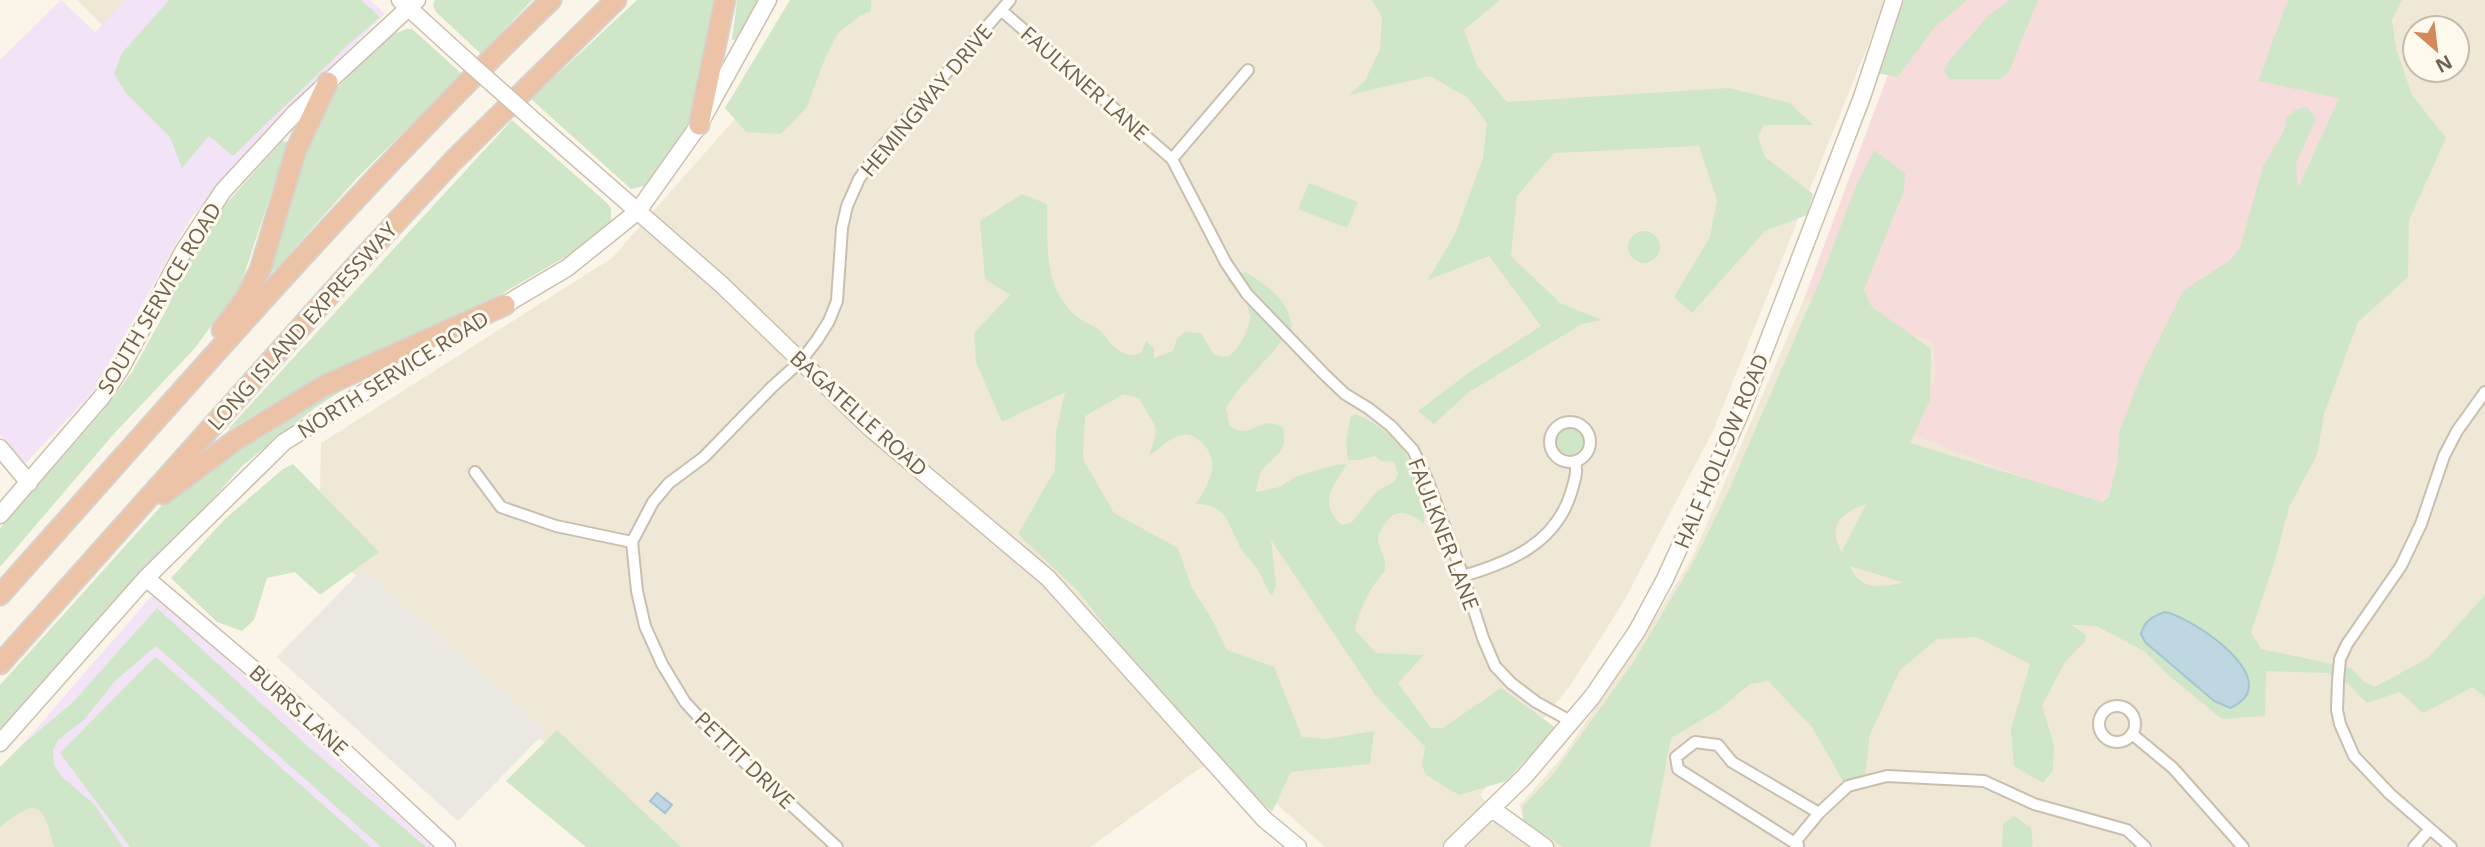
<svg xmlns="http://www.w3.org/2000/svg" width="2485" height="847" viewBox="0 0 2485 847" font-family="'Open Sans',sans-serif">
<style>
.residential{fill:#f0e8d7;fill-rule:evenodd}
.industrial{fill:#ebe7e1}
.education{fill:#f2e4f6}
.medical{fill:#f6dddc}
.green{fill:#cfe6c8;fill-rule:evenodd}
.water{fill:#bed7e1;stroke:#a6c4d2;stroke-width:2}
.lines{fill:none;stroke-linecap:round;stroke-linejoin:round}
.street-casing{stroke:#cabfaf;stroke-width:14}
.secondary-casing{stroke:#cdc0ad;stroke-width:19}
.highway-casing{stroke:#d7d2ce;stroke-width:23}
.street{stroke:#fff;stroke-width:10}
.secondary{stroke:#fff;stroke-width:16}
.highway{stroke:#ecc3a6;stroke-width:19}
.secondary-bridge-casing{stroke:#cdc0ad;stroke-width:19;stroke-linecap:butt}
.secondary-bridge{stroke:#fff;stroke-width:16}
.labels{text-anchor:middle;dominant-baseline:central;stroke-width:6;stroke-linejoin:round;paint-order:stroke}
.street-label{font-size:21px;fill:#70604f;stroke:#fdf9ed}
</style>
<rect width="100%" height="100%" fill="#faf5e8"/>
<path class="residential" d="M77,0H126L102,25Z
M840,0H1886L1713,431L1624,601L1570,686L1480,795L1492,809L1545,847H1325L1225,758L1199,769L1090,847H662L319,543L321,443L612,258Z
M2381,0H2485V847H1556L1524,824L1520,805L1562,757L1638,646L1692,558L1804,299L1933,342L1935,378L1908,432ZM2415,28H2457V70H2415Z
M23,744L80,847H0V767Z"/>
<path class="industrial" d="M363,569L547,730L458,821L277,657Z"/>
<path class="education" d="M61,0L95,32L125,0H370L385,14L299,98L190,219L93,392L25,464L0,435V60Z
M154,593L433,847H80L23,744Z"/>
<path class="medical" d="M1916,0H2381L2339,98L2185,435L2096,505L1908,433L1935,378L1933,342L1804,299Z"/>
<path class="green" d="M169,0H361L380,17L350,43L233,156L209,136L182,168L170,137L126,93L114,74L122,53Z
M435,0H532L481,54L436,12L433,5Z
M637,0H720L698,114L648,185L631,189L531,99Z
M737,0H760L739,39L732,40Z
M790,0H871V11L860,16L838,33L824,61L807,107L781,134L746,132L725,108Z
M1372,0H1500L1464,30L1477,66L1507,102L1729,88L1790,103L1813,125H1764L1758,137L1765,157L1813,194L1807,215L1765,231L1692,313L1674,297L1710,237L1717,200L1699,146L1554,153L1517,196L1511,256L1560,303L1602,320L1582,324L1469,392L1434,424L1418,411L1471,371L1541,326L1489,256L1428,280L1455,234L1483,158L1487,123L1468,98L1430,76L1349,95L1365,81L1380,49L1382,17Z
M1904,0H1967L1934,28L1898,77L1877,73Z
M2009,0H2038L2009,72L2000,79H1949L1944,71L1948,62L1988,16Z
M2288,0H2402L2392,20L2396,48L2412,95L2446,138L2409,220L2408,277L2358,322L2324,414L2317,455L2289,507L2276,557L2251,632L2261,649L2351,668L2364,682L2375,687L2428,658L2485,595V698L2473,687L2423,713L2400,692L2367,703L2348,684L2327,673L2266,671L2265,716L2222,719L2167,674L2144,651L2096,626L2071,625L2085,634L2086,640L2065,662L2042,706L2054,745L2053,770L2043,783L2014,766L2011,729L2030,664L1977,637L1937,639L1900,670L1870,734L1865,775L1843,781L1812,727L1768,681L1750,684L1720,709L1671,738L1650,847H1563L1523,820V806L1554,773L1634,661L1695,559L1729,490L1821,278L1856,186L1874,150L1905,173L1904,191L1864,290L1871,306L1931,349L1930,400L1910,443L2102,502L2109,497L2118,460L2119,432L2141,375L2183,291L2230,260L2240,248L2263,166L2284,131L2287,117L2297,109L2307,107L2316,119L2296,163L2298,188L2339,98L2258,81ZM1866,504L1842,551H1841C1827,524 1843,512 1866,504ZM1850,566L1902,582V583C1879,587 1861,591 1850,566Z
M406,29H412L462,74L358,177L277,268L265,279L285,220L304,150L336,90L379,43L395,31L397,33Z
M512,120L606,202L611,208V221L572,253L503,293L283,398L229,430L230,427Z
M282,141L288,142L240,287L194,349L112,436L0,567V528L102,412L132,372L169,305L177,281L190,255L225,205Z
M1309,183L1358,202L1347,228L1298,209Z
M1022,194L1047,204C1048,245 1042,289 1079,318C1086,324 1096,326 1102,332C1112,345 1122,360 1141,353L1146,341L1154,348V358L1173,351L1177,339L1184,332L1201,333L1214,355C1220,356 1225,358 1230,355C1239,349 1251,327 1250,316C1248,300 1238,291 1227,280L1245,272C1268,286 1287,298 1292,326C1275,356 1244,377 1226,408L1230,426C1251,442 1261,412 1283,428C1289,456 1271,454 1260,474C1258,479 1257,486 1256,492L1280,487L1297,476L1335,465L1347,464C1333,487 1317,502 1342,525L1352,522L1376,492L1395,481L1398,473L1394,462L1381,461L1375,456L1359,460H1348L1346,441L1351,416L1356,414C1370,421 1386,429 1397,442C1415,464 1427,496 1424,524C1412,514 1397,506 1386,522C1383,527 1379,532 1378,538C1378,548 1387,557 1385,570C1369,590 1361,605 1355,630L1376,653L1424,655L1398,683L1431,728H1443L1501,688L1556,728L1506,781L1459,795L1426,775L1422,766L1425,747L1375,695L1271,540L1276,585L1272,596C1266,588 1264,581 1259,572C1255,564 1247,558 1242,550C1228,527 1229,504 1196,504C1211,482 1223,456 1196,438C1192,435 1187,433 1181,435C1170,438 1159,449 1149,456C1162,419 1154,430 1140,399L1124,394L1085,416L1083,459L1114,513L1178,548L1191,586L1213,621L1227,650L1274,667L1302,737L1326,739L1374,731L1370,764L1291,772L1272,812L1202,750L1078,591L1018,534L1055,470L1056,433L1065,392L1002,422L976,362L974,333L1010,295L985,279L980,221Z
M1628 247a16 16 0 1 1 32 0a16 16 0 1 1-32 0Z
M381,366L316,407L243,465L0,736V685L163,504L265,425Z
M1553 441a18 18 0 1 1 36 0a18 18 0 1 1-36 0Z
M293,464L379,552L320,595L295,572L267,578L254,620L242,631L217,622L171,578L225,519L283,469Z
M157,608L313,751L426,847H381L156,646L115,681L84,720L58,740L53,750L54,765L62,777L94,804L123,847H54C48,827 45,795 18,814C12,818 5,822 0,828V767L23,744L73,702Z
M155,657H156L371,847H130L60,753Z
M557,730L681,847H586L506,781Z
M2014,816L2031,828L2033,844L2031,847H2002L2003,824Z"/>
<path class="water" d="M2165,612C2194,618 2289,682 2230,708L2214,701L2145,642L2141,634C2144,621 2153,616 2165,612Z
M657,793L672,805L665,813L650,801Z"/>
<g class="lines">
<g class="street-casing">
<path id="street" d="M1001,10L1172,159L1226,263L1247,294L1324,374L1345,394L1368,408L1391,426L1413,450L1427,479L1463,576L1483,638L1495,666L1511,683L1536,702L1572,722
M1172,159L1248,70
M1550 442a20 20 0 1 1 40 0a20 20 0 1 1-40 0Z
M475,472L501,507L556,526L632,542
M1463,576C1510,562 1555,544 1571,493C1574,482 1578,473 1575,461
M2099 724a18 18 0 1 1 36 0a18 18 0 1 1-36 0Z
M2132,734L2173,768L2243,847
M1795,842L1819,813L1848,786L1887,776L1984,781L2034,804L2127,830L2145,847
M1798,845L1678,769L1676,757L1695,742L1718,745L1732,762L1819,813
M837,847L717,737L685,702L662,664L645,626L637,591L632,542L653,502L669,483L704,457L772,387L801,361L817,340L829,321L837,301L842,228L847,206L859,179L880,149L1010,0
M2414,847L2430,829
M2451,847L2390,794L2354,756L2340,724L2337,710L2338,681L2340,659L2347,644L2401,566L2421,524L2444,456L2457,431L2485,392"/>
</g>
<g class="secondary-casing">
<path id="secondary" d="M400,0L468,62
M539,125L722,285L870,428L1048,578L1264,819L1298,847
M496,310L567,268L638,211L699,125L768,0
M0,448L29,483
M0,515L101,398L121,368L183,252L223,191L296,112L417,0
M146,578L286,697L447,847
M0,743L146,578L284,442L456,335
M1492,809L1545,847
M1452,847L1525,776L1592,697L1637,631L1665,579L1740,414L1862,97L1894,0"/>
</g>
<g class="highway-casing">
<path id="highway" d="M699,125L725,0
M222,330L245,299L260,270L296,150L328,82
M163,494L237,439L324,386L505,305
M0,595C180,394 356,188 551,0
M0,664L359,262L455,159L616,0"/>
</g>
<use href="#street" class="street"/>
<use href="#secondary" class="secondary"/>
<use href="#highway" class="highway"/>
<g class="secondary-bridge-casing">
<path id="secondary-bridge" d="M468,62L539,125"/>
</g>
<use href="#secondary-bridge" class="secondary-bridge"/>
</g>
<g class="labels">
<g class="street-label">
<text transform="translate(1085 83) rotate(41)">FAULKNER LANE</text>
<text transform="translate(926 100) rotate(-50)">HEMINGWAY DRIVE</text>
<text transform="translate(159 298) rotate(-59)">SOUTH SERVICE ROAD</text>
<text transform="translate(302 326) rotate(-48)">LONG ISLAND EXPRESSWAY</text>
<text transform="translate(393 374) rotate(-32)">NORTH SERVICE ROAD</text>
<text transform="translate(859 413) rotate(42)">BAGATELLE ROAD</text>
<text transform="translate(1721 451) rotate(-67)">HALF HOLLOW ROAD</text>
<text transform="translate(1444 534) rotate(69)">FAULKNER LANE</text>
<text transform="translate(299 710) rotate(42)">BURRS LANE</text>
<text transform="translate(745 760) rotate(44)">PETTIT DRIVE</text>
</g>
</g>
<g transform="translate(2436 49) rotate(152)"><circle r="33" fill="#fdf9ed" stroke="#c5bcae" stroke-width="2"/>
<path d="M0-5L12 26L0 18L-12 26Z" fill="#d5895b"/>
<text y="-10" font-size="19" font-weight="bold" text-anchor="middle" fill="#70604f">N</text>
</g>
</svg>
